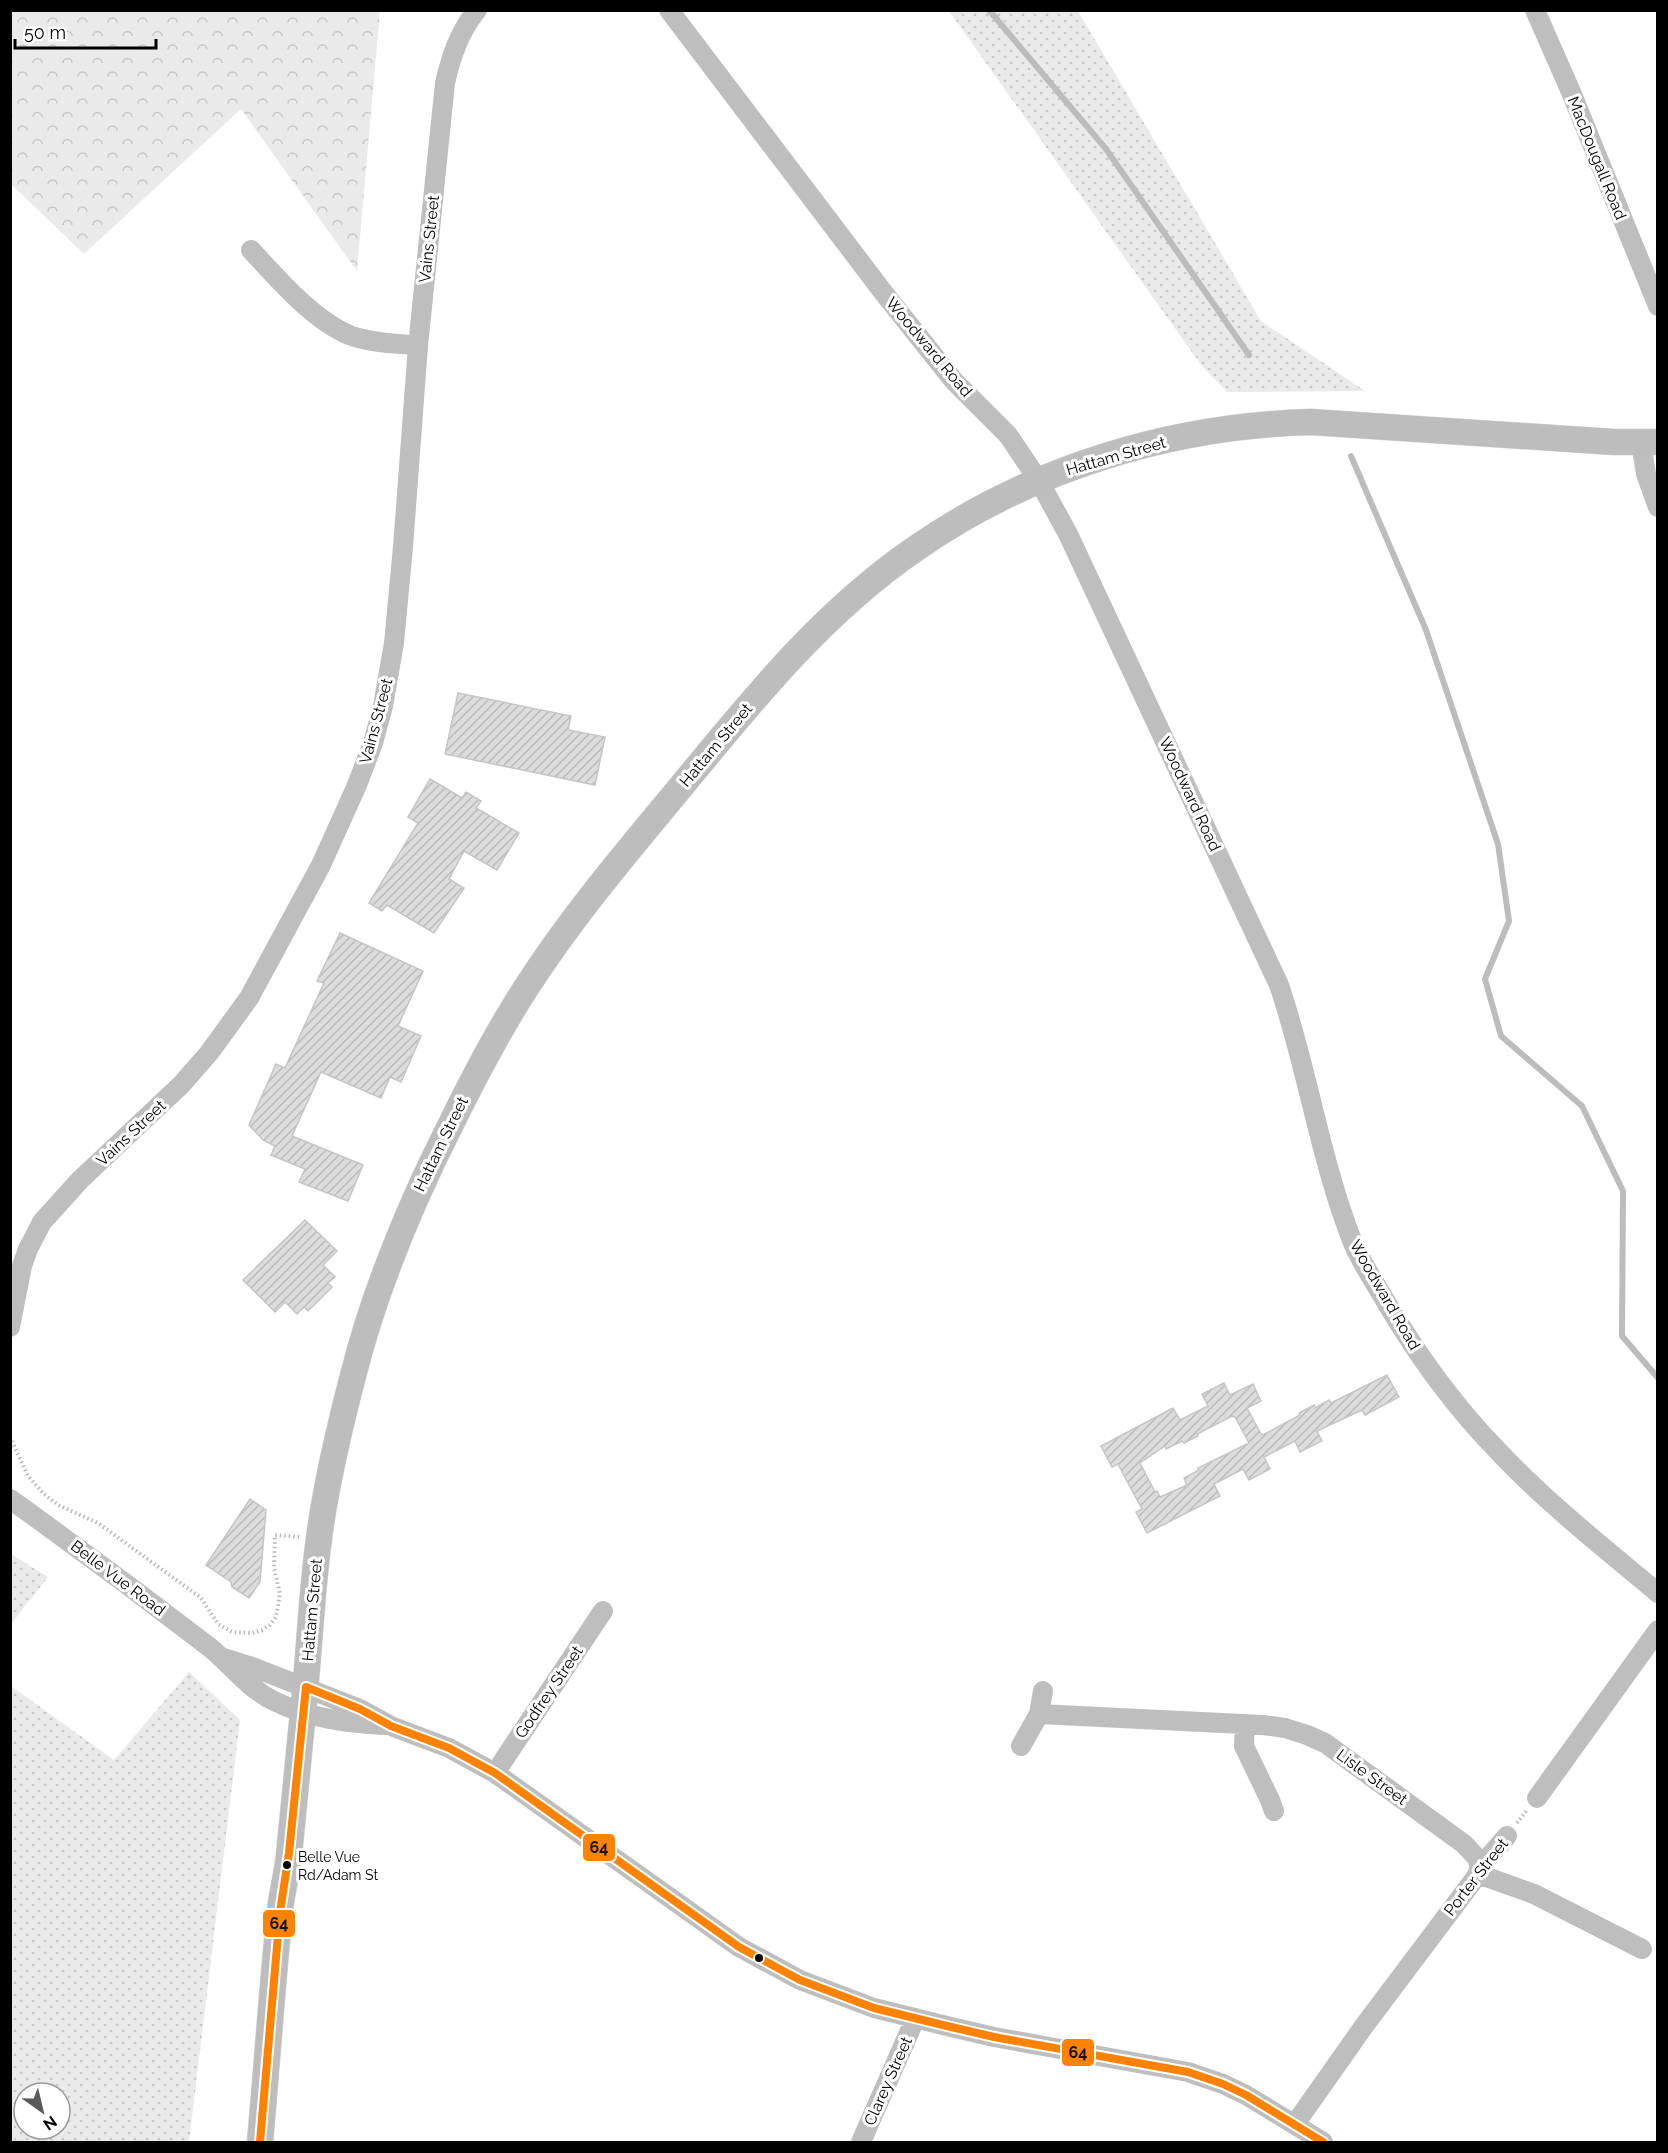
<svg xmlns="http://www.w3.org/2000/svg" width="1668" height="2153" viewBox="0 0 1668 2153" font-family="Raleway,sans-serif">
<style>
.grass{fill:url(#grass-dots);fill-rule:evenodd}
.forest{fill:url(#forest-crowns)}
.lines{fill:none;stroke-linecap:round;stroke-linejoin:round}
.stream{stroke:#bcbcbc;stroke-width:6}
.building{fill:url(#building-hatch);stroke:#c5c5c5;stroke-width:1.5;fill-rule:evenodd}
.major-casing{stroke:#dbdbdb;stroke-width:27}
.path{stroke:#b8b8b8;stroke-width:4;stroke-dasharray:1.5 3;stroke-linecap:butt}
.minor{stroke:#bebebe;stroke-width:20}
.major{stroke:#bdbdbd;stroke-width:26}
.bus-1-casing{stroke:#fff;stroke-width:12}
.bus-1{stroke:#ff8200;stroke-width:8}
.bus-dot{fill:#000;stroke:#fff;stroke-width:2}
.labels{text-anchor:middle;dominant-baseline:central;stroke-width:6;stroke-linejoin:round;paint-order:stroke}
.bus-label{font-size:14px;fill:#000;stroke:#fff;text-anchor:start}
.street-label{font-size:16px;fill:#000;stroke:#fff}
.line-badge{stroke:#fff;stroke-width:2}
.pale-badge-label{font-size:16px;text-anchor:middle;font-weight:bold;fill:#111}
</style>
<defs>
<pattern id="grass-dots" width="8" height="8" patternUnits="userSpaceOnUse" patternTransform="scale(1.5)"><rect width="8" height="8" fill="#eaeaea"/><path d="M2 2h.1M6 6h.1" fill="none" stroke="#c7c7c7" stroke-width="1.8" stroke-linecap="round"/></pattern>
<pattern id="forest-crowns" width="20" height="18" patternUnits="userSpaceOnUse" patternTransform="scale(1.5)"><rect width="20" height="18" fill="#eaeaea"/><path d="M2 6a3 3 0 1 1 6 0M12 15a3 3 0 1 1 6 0" fill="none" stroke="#c7c7c7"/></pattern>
<pattern id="building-hatch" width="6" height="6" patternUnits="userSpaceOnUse" patternTransform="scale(1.5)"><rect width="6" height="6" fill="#dcdcdc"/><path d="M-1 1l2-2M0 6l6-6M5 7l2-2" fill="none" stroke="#bbb"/></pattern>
</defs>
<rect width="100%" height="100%" fill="#fff"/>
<path class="grass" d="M949,11H1078L1261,321L1365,391L1227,392L1201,365Z
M11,1554L48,1577L11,1624Z
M189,1672L240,1720L189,2142H11V1686L114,1760ZM24,2093H60V2129H24Z"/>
<path class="forest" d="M10,11H380L357,271L241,109L84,254L11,184Z"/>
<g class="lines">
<path class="stream" d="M989,10L1106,149L1249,355
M1351,456L1426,630L1498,844L1509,921L1485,979L1501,1036L1582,1106L1623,1191L1622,1336L1658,1378"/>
</g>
<path class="building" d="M458,693L571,716L568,730L605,737L595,785L445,754Z
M430,779L462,798L466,792L481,801L476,808L519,833L497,870L464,851L449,879L464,888L434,933L387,905L382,911L369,903L418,823L408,817Z
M340,933L423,971L398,1026L421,1036L401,1082L390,1077L381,1098L321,1072L292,1136L363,1165L348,1201L299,1182L305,1169L271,1155L275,1146L263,1140L249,1125L276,1064L285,1068L324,983L317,981Z
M305,1220L337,1251L323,1265L335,1277L328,1283L332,1287L308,1311L304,1307L297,1314L285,1302L275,1312L243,1280Z
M1387,1375L1399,1397L1365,1415L1362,1410L1317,1431L1322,1441L1300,1452L1295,1441L1264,1457L1270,1469L1249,1480L1243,1469L1214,1484L1220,1496L1147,1533L1136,1512L1142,1509L1130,1487L1118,1464L1112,1467L1101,1446L1173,1408L1180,1420L1208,1406L1202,1394L1224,1383L1230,1395L1253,1384L1261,1401L1247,1408L1261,1434L1263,1435L1300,1415L1299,1413L1314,1405L1315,1408L1329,1400L1331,1403ZM1232,1416L1235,1417L1249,1443L1198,1468L1199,1470L1184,1478L1187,1485L1160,1497L1157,1491L1155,1492L1140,1463L1165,1446L1166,1449L1182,1441L1184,1443L1198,1436L1197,1434Z
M250,1499L266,1510L260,1582L249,1598L232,1587L231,1582L206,1565Z"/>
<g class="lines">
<g class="major-casing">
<path id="major" d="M260,2142C267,2065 272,1987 280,1910C282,1892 287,1874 289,1855C294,1808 298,1759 303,1712C309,1656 311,1601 318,1546C325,1487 339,1429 354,1372C376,1286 411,1203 451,1124C474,1077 498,1031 526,988C574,913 633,845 689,777C757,694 826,610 915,549C1031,468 1171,426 1311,422L1614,442H1658"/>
</g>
<path class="path" d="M10,1437L28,1476L43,1493L58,1505L98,1523L201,1598L218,1624L232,1632L252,1633L262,1630L270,1625L276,1617L280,1594L274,1568L275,1535L300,1537
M1517,1823L1527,1810"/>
<path class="minor" d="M669,10L883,292L954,381L1008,435L1039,481L1068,534L1279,985C1308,1070 1320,1160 1353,1243C1362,1264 1375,1283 1386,1302C1418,1356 1455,1407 1498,1451C1547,1503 1603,1547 1658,1593
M1535,10L1571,92L1658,306
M251,250C278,279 312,319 349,335C370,343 396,343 418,346
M1641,443L1646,474L1658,507
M10,1327L22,1266L28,1249L42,1222L80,1180L181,1085L209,1053L249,998L321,865L357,785L373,743L383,706L394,643L403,547L418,346L445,83C451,57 459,32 477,10
M10,1499C77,1547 143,1596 208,1646C231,1664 247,1688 274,1701C309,1718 346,1723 385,1725
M224,1658L255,1668L360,1709L391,1726L449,1748L495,1773L739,1947L800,1980L874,2008L951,2027L994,2037L1188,2072L1223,2084L1246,2095L1323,2142
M1039,1714L1263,1725L1285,1728L1307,1735L1325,1743L1464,1844L1477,1858L1480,1867
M1245,1724L1244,1746L1270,1800L1274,1811
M1021,1746L1039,1714L1043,1691
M495,1773L603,1611
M1537,1798L1658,1630
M1478,1874L1534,1894L1642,1949
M1295,2124L1364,2026L1476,1877L1480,1867L1507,1836
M861,2142L915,2019"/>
<use href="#major" class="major"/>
<g class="bus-1-casing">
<path id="bus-1" d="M260,2142L280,1912L289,1853L306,1687L360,1709L391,1726L449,1748L495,1773L739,1947L800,1980L874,2008L951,2027L994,2037L1188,2072L1223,2084L1246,2095L1323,2142"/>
</g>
<use href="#bus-1" class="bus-1"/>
</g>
<g class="bus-dot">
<circle cx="287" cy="1865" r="5"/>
<circle cx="759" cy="1958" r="5"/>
</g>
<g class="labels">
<g class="bus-label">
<text x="298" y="1857">Belle Vue<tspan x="298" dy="18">Rd/Adam St</tspan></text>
</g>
<g class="street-label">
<text transform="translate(1597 158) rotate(68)">MacDougall Road</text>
<text transform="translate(429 239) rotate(-84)">Vains Street</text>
<text transform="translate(929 347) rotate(50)">Woodward Road</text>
<text transform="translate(1116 456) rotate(-16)">Hattam Street</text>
<text transform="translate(376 721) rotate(-75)">Vains Street</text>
<text transform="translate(716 745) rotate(-50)">Hattam Street</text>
<text transform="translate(1190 794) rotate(65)">Woodward Road</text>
<text transform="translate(131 1133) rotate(-43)">Vains Street</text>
<text transform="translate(441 1144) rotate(-64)">Hattam Street</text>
<text transform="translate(1385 1295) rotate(60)">Woodward Road</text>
<text transform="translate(118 1578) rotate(37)">Belle Vue Road</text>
<text transform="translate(312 1610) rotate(-85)">Hattam Street</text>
<text transform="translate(549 1692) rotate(-56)">Godfrey Street</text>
<text transform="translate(1372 1777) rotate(36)">Lisle Street</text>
<text transform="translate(1476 1877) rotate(-52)">Porter Street</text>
<text transform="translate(888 2081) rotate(-66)">Clarey Street</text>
</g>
</g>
<g class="line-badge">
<rect x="582" y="1833" width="34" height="29" rx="6" fill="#ff8200"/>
<rect x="262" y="1909" width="34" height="29" rx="6" fill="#ff8200"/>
<rect x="1061" y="2038" width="34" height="29" rx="6" fill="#ff8200"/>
</g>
<g class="pale-badge-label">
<text x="599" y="1853">64</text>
<text x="279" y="1929">64</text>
<text x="1078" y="2058">64</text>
</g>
<rect width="1668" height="2153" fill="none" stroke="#000000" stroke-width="24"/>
<g transform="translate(42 2111) rotate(146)"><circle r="28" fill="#ffffff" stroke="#999999" stroke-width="1.5"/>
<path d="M0-4.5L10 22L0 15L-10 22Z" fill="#595959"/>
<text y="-9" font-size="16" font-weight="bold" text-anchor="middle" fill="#000000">N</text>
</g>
<path d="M15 39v9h141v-9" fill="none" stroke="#000000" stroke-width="3"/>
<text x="24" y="39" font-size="18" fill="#000000" stroke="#ffffff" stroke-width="4.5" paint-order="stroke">50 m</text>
</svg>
